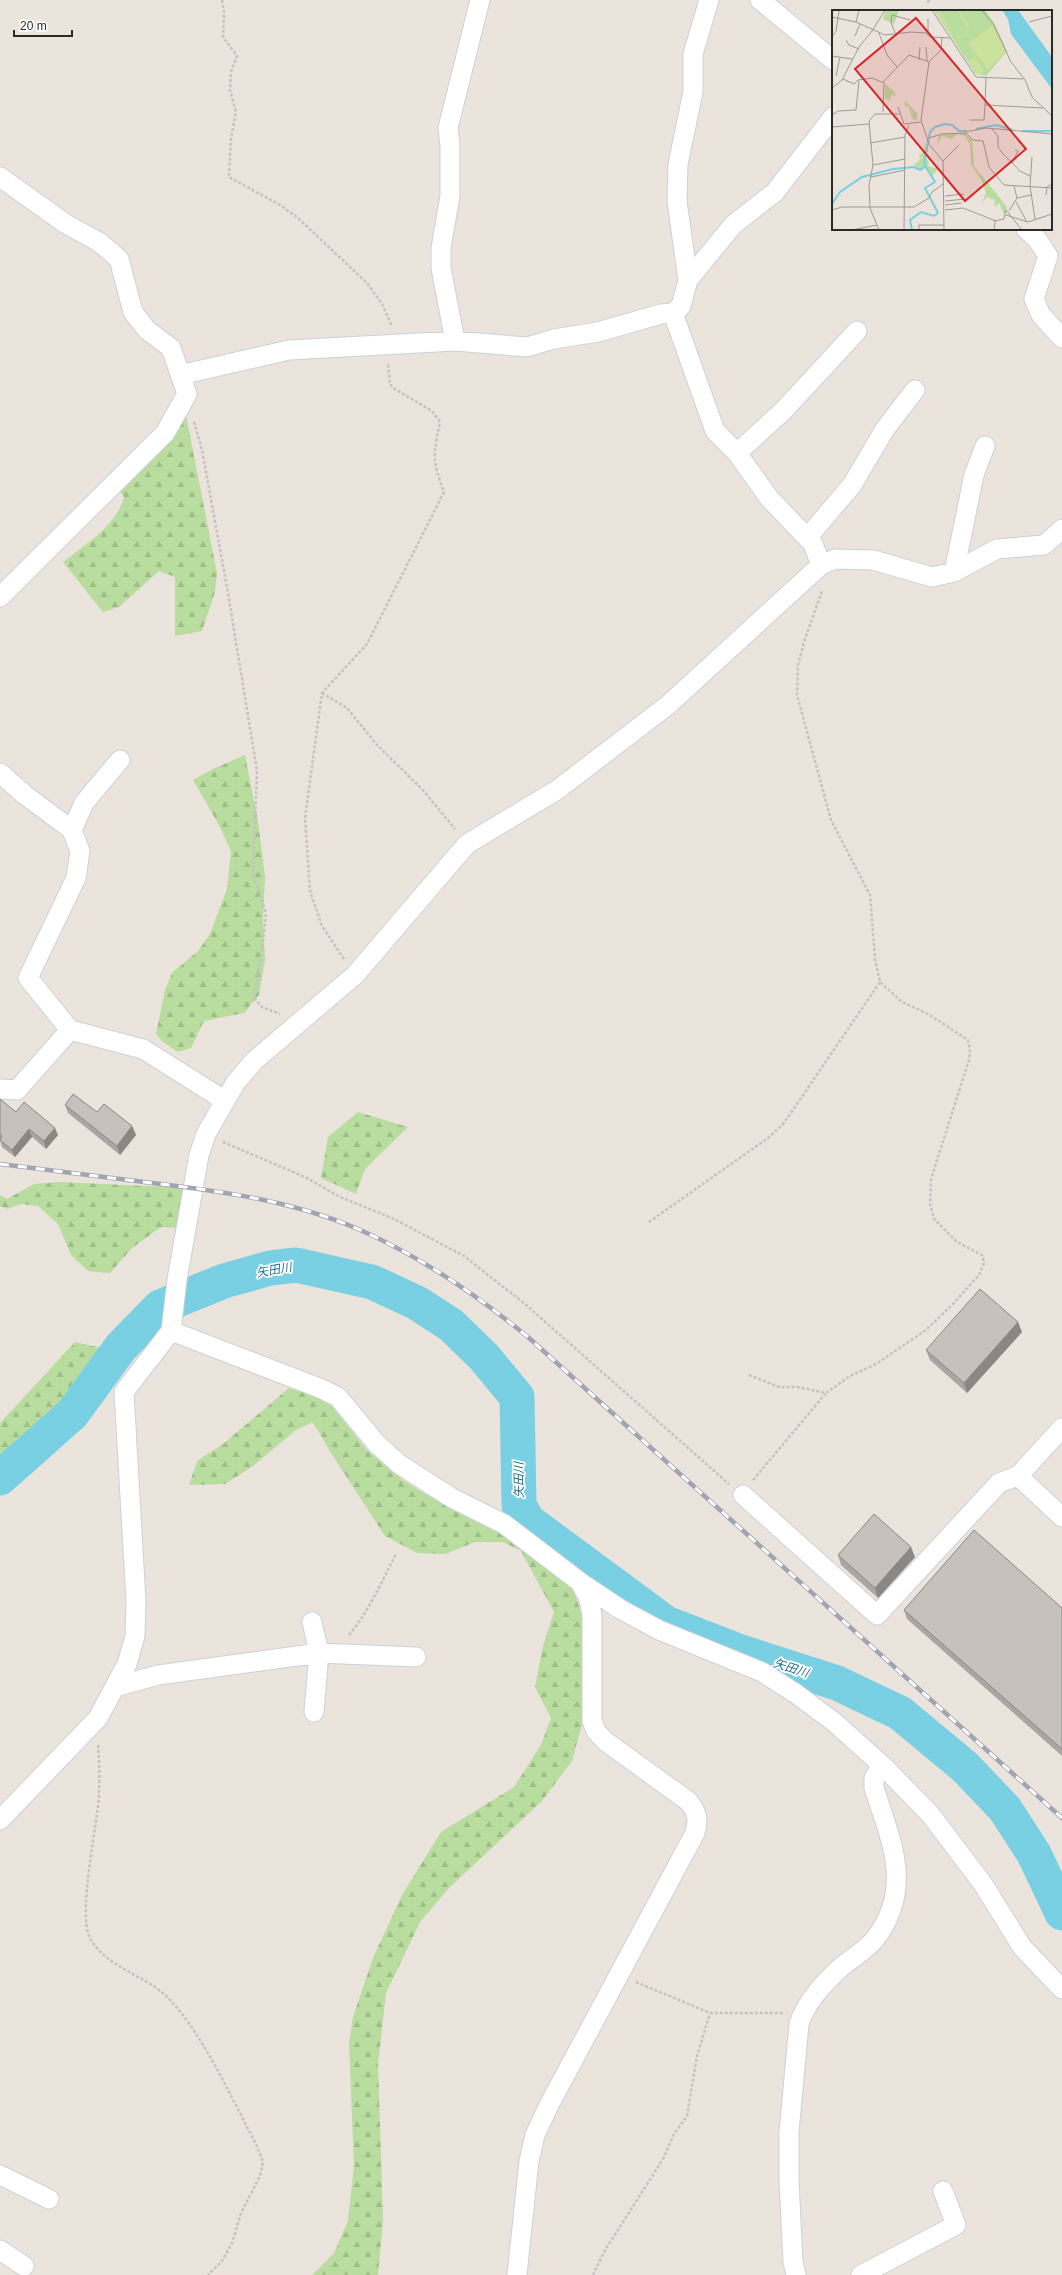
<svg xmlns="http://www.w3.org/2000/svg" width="1062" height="2275" viewBox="0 0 1062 2275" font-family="Arial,'Noto Sans JP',sans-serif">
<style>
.forest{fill:url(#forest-firs)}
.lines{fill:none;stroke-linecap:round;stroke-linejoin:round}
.river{stroke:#7ad0e3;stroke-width:35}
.minor-casing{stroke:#ccd0da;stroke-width:21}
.path{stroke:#c3c3c3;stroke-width:2.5;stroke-dasharray:3 2;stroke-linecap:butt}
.minor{stroke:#fff;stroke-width:19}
.rail-casing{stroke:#a1a5b2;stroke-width:4.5}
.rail{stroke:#fff;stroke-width:3;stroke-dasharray:9;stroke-linecap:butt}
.wall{fill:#aaa6a3}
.shaded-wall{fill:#8b8784}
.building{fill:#c6c1bd;stroke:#8b8784}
.labels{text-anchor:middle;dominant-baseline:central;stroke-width:3.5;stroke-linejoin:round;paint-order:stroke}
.water-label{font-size:12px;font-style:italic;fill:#1a708e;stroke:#fff}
.inset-river{fill:none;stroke:#7ad0e3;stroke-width:2}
.inset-road{fill:none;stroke:#9e9a95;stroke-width:1}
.view{fill:#d62828;fill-opacity:0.15;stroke:#d62828;stroke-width:2}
.inset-edge{fill:none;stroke:#2a2a2a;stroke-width:2}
</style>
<defs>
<pattern id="forest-firs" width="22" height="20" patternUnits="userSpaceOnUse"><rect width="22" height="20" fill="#b9dc9f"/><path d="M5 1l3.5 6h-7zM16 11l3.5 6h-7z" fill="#9fbd89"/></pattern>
</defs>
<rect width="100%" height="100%" fill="#ebe4dd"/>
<path class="forest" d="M184,405L217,573L215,592L202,631L175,636V577L159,571L119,607L103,612L63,562C85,545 117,525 124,497L108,474L144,450Z
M245,755L258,821L265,877L263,922L265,960L259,995L244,1013L204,1021L191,1048L178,1052L163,1042L156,1034L165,990L172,973L198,951L210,934L227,889L231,851L220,827L193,780L213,769Z
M358,1112L408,1127L365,1169L356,1194L321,1178L328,1137Z
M61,1182L188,1188L178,1228L161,1227L132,1248L110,1273L88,1271L71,1255L58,1224L38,1206L21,1204L7,1209L0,1206V1195L7,1199L34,1184Z
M75,1342L110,1350L69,1401L27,1438L0,1459V1423Z
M289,1388L314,1396L332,1406L367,1450L403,1480L430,1497L505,1531L557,1573L574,1591L583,1618L584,1717L572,1761L542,1801L449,1888L420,1922L386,1993L378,2064L383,2220L378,2275H312L334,2253L348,2221L354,2166L349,2043L353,2017L373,1958L402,1895L441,1832L514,1787L541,1745L551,1718L535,1687L543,1646L554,1612L521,1551L503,1542H475L445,1554L417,1553L385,1536L331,1453L313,1422L296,1430L253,1466L225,1484L189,1485L197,1461L223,1444Z"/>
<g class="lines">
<path class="river" d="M0,1478L72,1414L121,1347L160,1307L224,1281L270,1268L296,1265L372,1282L417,1303L451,1325L484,1357L517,1397L519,1505L528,1521L666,1623L741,1652L837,1683L900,1713L965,1767L1005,1809L1034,1854L1062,1913"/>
<g class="minor-casing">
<path id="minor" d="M760,0L833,60
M0,177L66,224L99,242L119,259L133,312L147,330L171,348L187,394L165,433L0,597
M1026,229L1037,239L1048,256L1034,299L1041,315L1062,338
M688,280L733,225L775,192L833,117
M673,313L715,431L737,453L769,498L813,544L821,565
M455,341L441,268V248L450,196V146L448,128L480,0
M180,375L289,350L455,341L527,347L554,339L598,332L661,314L673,313L681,306L688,280L677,201L678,164L693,92V54L709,0
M737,453L783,411L857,331
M807,538L852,485L885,429L915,390
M954,572L974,475L985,446
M120,760L84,803L72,830L80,851L76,878L28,978L70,1030L143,1049L224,1100
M0,773L25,795L72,830
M0,1089L17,1090L70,1030
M171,1331L322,1389L338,1397L376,1443L399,1464L452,1498L504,1524L580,1582L589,1598L592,1616V1721L596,1731L605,1741L688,1801C697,1811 699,1820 695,1833L549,2105L535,2135L529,2161L517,2275
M1062,1428L1018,1476L1062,1517
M743,1495L877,1615L999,1483L1018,1476
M581,1583L620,1609L659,1630L762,1672L795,1693L834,1722L882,1765L930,1814L983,1884L1022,1947L1062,1989
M312,1622L319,1653L314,1712
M115,1687L158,1675L319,1653L416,1657
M0,1820L98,1718L127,1664L135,1636L136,1601L124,1392L171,1331L177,1280L199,1155L206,1134L236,1082L255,1060L355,975L467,844L557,790L668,705L821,565L835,559L873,560L932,577L954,572L997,549L1044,545L1062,529
M0,2175L49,2199
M0,2250L24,2266
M796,2275L793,2262L789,2181V2132L799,2024C806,2002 823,1984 840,1968C851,1959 866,1950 875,1939C914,1888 891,1841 874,1788V1778L882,1765
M861,2275L956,2225L943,2191"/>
</g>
<path class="path" d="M222,0L224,12L223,37L237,56L231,72L230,90L236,112L231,138L229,177L280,205L298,218L367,283L382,304L392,326
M927,2L931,0
M194,422L202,450L228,593L257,771L253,873L266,913L262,950L254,998L262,1007L280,1014
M322,693L347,708L377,745L422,789L455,829
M344,959L322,926L310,891L305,818L322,693L367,644L444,492C432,460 433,455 440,422L432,411L393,388L390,384L388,363
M223,1142L305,1177L340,1197L392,1218L464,1256L525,1304L729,1484
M649,1222L768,1138L784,1123L880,982
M749,1375L779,1387H797L826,1393L850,1376L876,1364L926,1330L952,1305L979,1275L984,1263L982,1255L957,1242L934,1219L930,1204L931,1179L969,1060L970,1049L968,1040L928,1014L902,1002L880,982L875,959L870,895L831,820L797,695L798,665L804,642L822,591
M753,1480L826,1393
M349,1635C369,1611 382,1581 396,1554
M98,1745C99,1761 100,1777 99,1793C98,1825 77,1913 90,1938C105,1966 141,1974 164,1994C201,2028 232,2100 257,2146L263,2162L260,2176L241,2213L232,2243L222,2261L208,2275
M636,1982L710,2013H783
M593,2275L604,2252L663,2159L674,2134L687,2116L697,2056L710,2013"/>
<use href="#minor" class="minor"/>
<g class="rail-casing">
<path id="rail" d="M0,1164C48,1170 96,1176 144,1182C220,1191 299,1201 369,1234C427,1261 478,1296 528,1337L1062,1818"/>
</g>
<use href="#rail" class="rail"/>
</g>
<path class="wall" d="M0,1099L16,1112L58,1135L46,1149L32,1137L15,1157L2,1147L0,1140Z
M65,1105L97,1112L132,1126L136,1135L120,1155L68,1113Z
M1022,1332L967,1393L930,1360L926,1350Z
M838,1555L915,1557L878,1598L841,1565Z
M1062,1608V1756L907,1619L904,1610Z"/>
<path class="shaded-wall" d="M132,1126L136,1135L120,1155L117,1146Z
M55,1128L58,1135L46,1149L44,1141Z
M29,1129L32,1137L15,1157L12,1150Z
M1018,1322L1022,1332L967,1393L964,1383Z
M911,1547L915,1557L878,1598L875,1588Z"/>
<path class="building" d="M73,1094L97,1112L104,1104L132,1126L117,1146L65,1105Z
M0,1099L16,1112L24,1102L55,1128L44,1141L29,1129L12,1150L0,1140L2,1136L0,1134Z
M980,1289L1018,1322L964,1383L926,1350Z
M874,1514L911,1547L875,1588L838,1555Z
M974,1530L1062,1608V1749L904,1610Z"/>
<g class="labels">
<g class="water-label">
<text transform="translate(274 1270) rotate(-10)">矢田川</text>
<text transform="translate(519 1480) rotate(-91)">矢田川</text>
<text transform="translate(791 1668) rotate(18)">矢田川</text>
</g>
</g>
<g transform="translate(832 10)">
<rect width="220" height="220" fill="#ebe4dd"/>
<path d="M53,74L63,82V87L60,84L58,90L53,89ZM73,91L86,104L84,111L80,108L77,97L72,95ZM126,123H133L140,130L142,156L175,197L173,206L167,193L162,197L163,190L155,187L150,193L154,183L151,173L139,154L138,134L133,126L126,124L119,129L110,126L105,136L107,125ZM94,132L93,147L97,152L96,156L106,159L100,166L93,157L88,160L82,155L90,148L86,147L90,144H86L91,143Z" fill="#b9dc9f"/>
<path d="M53,0H67L62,14L51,9ZM102,0H153L162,13L175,41L154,66L143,63Z" fill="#b9dc9f"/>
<path d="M107,0L121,24L128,26L133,24L136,18L125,0H127L137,16L134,25L127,28L120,25L105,3ZM160,16L174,41L156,60L136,33ZM143,47L152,60L146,65L136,51Z" fill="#cae29c"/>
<path d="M170,0H186L220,47V79L179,24L176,9Z" fill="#7ad0e3"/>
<path class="inset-river" d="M144,119L164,115L181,120M190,121H220M0,194L8,182L30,167L61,159L82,157L88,160L93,157M80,220L78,210L89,202L102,206L106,203L93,178L103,172L92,154L98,122L103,117L113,114L120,115L127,121H135"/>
<path class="inset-road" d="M100,0L144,67L191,69M150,0L162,15L179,52L193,70L200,87L220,106M0,7L24,12L53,25L79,22L94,23L98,27L118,28M24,12L27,0M197,12L220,6M40,21L53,0M47,23L55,45L65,57M63,23L59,12L60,5L78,10M96,23V9M23,26L28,14M0,27L4,21L7,1L9,0M110,28L109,40L97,52L89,110L97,134L111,151L112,220M14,30L17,35L27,39M94,37L95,51M0,46L20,49M87,50L88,37M4,66L8,47M154,67L153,95L211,98M11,69L22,74L26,70L40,68L52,73L51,102M51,72L77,45L97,52M0,78L10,70L27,37L40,21M66,97L72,114L89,112M0,105L6,101L24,100L27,71M138,110H152L153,95M0,117L37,114M159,118L166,126V137L171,144L188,161L198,166M133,122L154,118L220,124M97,128L110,124L134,123L141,130L151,131L157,157L172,175L220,178M38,133L73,127M200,147L198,176L203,209M111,151L127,135M180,153L186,141L183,140M41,155L73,149M39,167L73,160M182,176L185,188M214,185L215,177L220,174M113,186L132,184M113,191L134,189M184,192L195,212M113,195L130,193M0,200L10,197H82L97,188L100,182L111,174M113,200L131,198L164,211M177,201L185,188L199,185M174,205L196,212L220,204M20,220L45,215M47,220L38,198L37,175L41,155L37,111L43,104H67M72,220L73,125L77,115M87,220V215H112M162,220L163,211L172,209L174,200L190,220"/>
<path class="view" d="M84,8L194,139L133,191L23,59Z"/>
<rect width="220" height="220" class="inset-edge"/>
</g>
<path d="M14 30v6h58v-6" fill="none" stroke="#2a2a2a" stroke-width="2"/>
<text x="20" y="30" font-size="12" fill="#2a2a2a" stroke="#ffffff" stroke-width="3" paint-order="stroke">20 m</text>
</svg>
